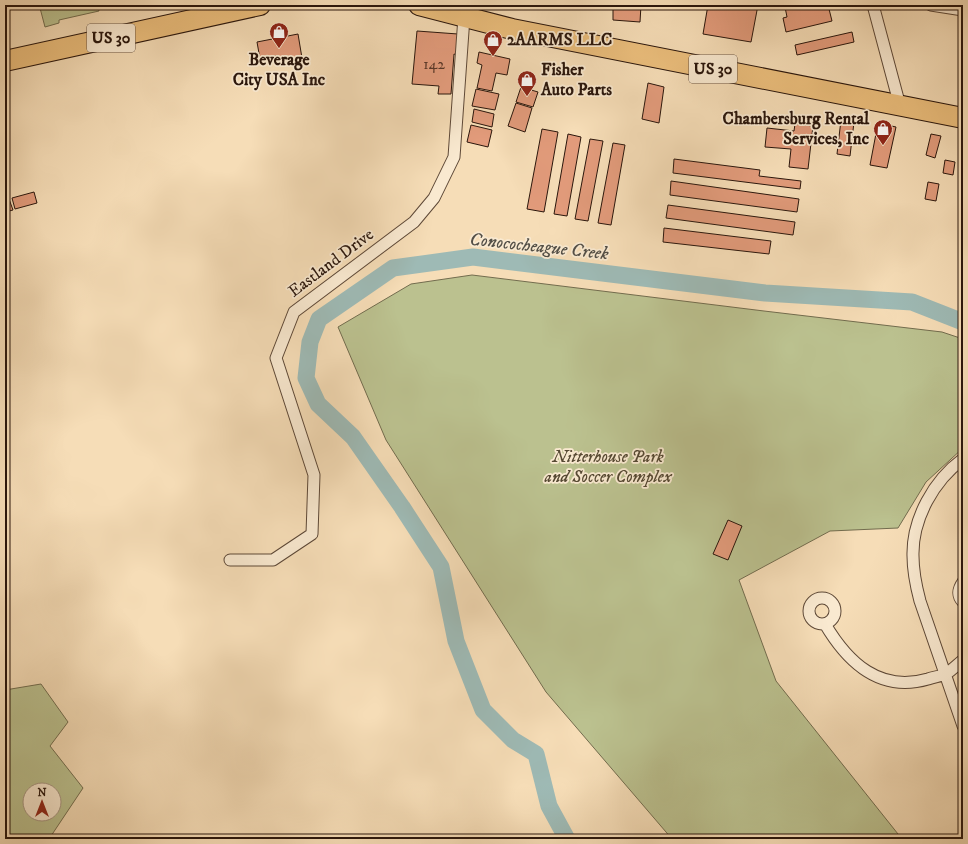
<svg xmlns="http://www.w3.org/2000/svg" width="968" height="844" viewBox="0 0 968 844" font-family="'IM FELL DW Pica',serif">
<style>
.green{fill:#bbc18f;stroke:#726c4e;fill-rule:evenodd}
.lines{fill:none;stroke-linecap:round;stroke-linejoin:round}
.river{stroke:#9ebab5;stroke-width:17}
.building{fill:#e29b7b;stroke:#2a160c}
.street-casing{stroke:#5d4837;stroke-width:13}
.highway-casing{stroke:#2a160c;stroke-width:22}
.street{stroke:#f9e9d0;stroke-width:11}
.highway{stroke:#ebbe7c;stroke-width:20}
.labels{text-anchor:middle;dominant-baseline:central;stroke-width:3.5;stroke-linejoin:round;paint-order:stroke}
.number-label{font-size:15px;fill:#583728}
.shield{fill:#f9e9d0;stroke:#685547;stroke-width:1}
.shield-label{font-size:16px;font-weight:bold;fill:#2a160c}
.poi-label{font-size:17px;font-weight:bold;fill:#2a160c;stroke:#f9e9d0;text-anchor:start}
.street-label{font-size:17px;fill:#2a160c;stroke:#f9e9d0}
.park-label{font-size:17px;font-style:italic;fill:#564933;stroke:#f9e9d0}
.water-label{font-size:18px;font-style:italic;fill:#534f47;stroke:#f9e9d0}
</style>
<rect width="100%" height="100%" fill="#f6ddb7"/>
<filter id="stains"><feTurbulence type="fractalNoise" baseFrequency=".005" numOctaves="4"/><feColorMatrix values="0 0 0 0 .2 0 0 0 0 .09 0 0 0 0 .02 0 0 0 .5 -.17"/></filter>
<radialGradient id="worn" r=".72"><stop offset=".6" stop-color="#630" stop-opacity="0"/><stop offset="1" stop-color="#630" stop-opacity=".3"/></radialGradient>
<path class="green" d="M45,5H98L99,11L59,20V23L45,27L40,8L45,7Z
M472,275L764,311L942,332L963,339V448L926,482L898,528L830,531L739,580L776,681L902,839H672L546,692L386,440L338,327L411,284Z
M41,684L68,722L50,746L83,788L49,839H5V690ZM30,790H54V814H30Z"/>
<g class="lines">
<path class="river" d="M567,839L549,806L536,754L513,740L483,710L456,641L441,567L402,507L353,437L318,404L306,378L310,342L319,319L393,268L473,257L765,293L912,302L963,322"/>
</g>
<path class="building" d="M613,5H641L640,22L613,20Z
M708,5H758L751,42L703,34Z
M789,5H828L832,21L786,32L783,18L787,17L785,7L789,6Z
M417,31L458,34L457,55L454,54L451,94H438L439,86L412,84Z
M852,32L854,42L797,55L795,45Z
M298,34L302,58L277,62L276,56L260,59L257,42Z
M479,52L510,59L507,75L496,73L492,91L477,88L482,65L477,63Z
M648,83L664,87L659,123L642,119Z
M521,87L538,92L533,107L516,102Z
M476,89L499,94L495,110L472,106Z
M516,103L532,108L525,132L508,126Z
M474,109L494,114L492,127L472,122Z
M841,120L854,122L850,156L837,154Z
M878,123L896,127L887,168L870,165Z
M795,124L813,126L808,169L789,167L791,149L765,147L767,128L794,131Z
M471,125L492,130L488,147L467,142Z
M542,129L558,132L544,212L527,209Z
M568,134L581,137L567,216L554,214Z
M931,134L941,136L935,158L926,155Z
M590,139L603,141L588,221L575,219Z
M613,143L625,145L611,225L598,223Z
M674,159L760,170L759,176L801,181L800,189L673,173Z
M945,160L955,162L953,175L943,173Z
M671,181L799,199L797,212L670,195Z
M928,182L939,184L936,201L925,199Z
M34,192L37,203L15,209L12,198Z
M9,199L13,210L5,212V200Z
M668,205L795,222L793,235L666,218Z
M664,228L771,241L769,254L663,242Z
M728,520L742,526L728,560L713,554Z"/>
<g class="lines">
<g class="street-casing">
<path id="street" d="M873,5L900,106
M931,5L963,10
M963,459C934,480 912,519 913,556C913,571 916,586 920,601L963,726
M230,560H273L312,534L314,475L276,358L294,312L414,222L434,198L454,157L464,17
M963,582C958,589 957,596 963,602
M809 611a13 13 0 1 1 26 0a13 13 0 1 1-26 0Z
M825,624C848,663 880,693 928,679C934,677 941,676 946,674C952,670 958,664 963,660"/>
</g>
<g class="highway-casing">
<path id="highway" d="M419,5L512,29L963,118
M5,61L260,5"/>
</g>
<use href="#street" class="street"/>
<use href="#highway" class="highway"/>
</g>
<defs>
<g id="shop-pin" transform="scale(1)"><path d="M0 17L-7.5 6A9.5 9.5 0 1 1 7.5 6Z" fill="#8f2418" stroke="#f9e9d0"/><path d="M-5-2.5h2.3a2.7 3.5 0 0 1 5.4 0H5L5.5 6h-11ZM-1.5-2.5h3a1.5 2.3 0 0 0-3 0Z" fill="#fff"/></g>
</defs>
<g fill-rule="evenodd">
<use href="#shop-pin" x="279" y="32"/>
<use href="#shop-pin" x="493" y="40"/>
<use href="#shop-pin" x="527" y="80"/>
<use href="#shop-pin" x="883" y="129"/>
</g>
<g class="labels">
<g class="number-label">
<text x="434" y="64">142</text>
</g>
<g class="shield">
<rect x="87" y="24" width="48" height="28" rx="3"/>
<rect x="689" y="55" width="48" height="28" rx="3"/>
</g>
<g class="shield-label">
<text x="111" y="38">US 30</text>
<text x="713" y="69">US 30</text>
</g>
<g class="poi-label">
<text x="507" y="40">2AARMS LLC</text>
<text x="279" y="60" text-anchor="middle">Beverage<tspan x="279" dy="20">City USA Inc</tspan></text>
<text x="541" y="70">Fisher<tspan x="541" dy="20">Auto Parts</tspan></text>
<text x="869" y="119" text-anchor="end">Chambersburg Rental<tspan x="869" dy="20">Services, Inc</tspan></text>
</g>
<g class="street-label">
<text transform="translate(331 263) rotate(-37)">Eastland Drive</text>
</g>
<g class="park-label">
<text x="608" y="457">Nitterhouse Park<tspan x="608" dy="20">and Soccer Complex</tspan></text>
</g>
<g class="water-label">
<text transform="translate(539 247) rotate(6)">Conococheague Creek</text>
</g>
</g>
<rect width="968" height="844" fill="none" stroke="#f6ddb7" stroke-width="20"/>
<rect x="6" y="6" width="956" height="832" fill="none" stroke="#2a160c" stroke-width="2"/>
<rect x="10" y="10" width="948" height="824" fill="none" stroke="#2a160c"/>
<g transform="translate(42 802)"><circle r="19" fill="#f9e9d0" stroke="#a69582"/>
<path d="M0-3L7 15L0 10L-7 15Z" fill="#8f2418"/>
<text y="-6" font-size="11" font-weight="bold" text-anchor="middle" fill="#2a160c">N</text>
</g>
<rect width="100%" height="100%" filter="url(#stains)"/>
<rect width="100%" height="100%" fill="url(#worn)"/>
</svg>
